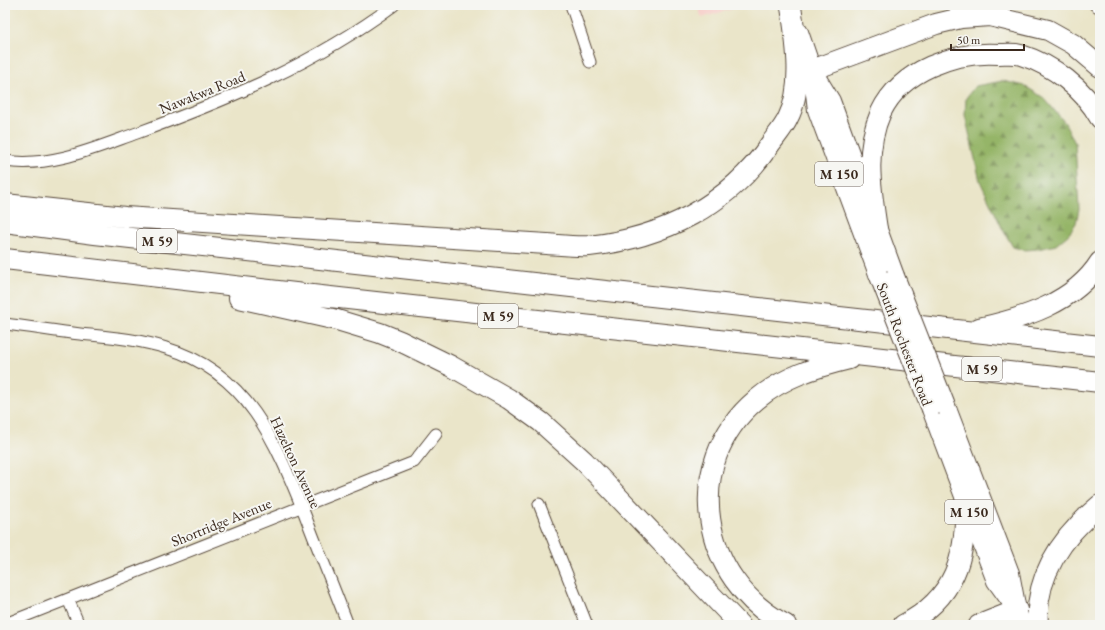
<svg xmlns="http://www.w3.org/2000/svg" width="1105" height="630" viewBox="0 0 1105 630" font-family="'EB Garamond',serif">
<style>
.built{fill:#f7d0cb}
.forest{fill:url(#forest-firs);stroke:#687043}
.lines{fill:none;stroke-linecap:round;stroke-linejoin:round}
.minor-casing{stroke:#554638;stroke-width:13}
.primary-casing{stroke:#554638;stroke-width:20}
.motorway-casing{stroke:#554638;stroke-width:22}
.minor{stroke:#fff;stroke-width:11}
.primary{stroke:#fff;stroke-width:18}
.motorway{stroke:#fff;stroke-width:20}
.primary-bridge-casing{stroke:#554638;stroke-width:20;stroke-linecap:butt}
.primary-bridge{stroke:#fff;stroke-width:18}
.labels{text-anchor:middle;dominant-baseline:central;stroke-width:4;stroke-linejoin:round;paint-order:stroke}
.shield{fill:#f6f6f2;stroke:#73675e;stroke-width:1}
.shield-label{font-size:14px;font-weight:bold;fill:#3b2a1e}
.street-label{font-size:15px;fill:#3b2a1e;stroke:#f6f6f2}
</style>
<defs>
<pattern id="forest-firs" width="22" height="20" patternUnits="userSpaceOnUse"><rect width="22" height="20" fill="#95b568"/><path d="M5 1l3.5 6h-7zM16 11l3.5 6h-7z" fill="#7b9355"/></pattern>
</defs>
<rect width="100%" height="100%" fill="#f6f6f2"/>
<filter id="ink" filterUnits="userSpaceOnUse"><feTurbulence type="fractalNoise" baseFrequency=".025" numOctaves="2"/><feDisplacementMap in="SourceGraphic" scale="8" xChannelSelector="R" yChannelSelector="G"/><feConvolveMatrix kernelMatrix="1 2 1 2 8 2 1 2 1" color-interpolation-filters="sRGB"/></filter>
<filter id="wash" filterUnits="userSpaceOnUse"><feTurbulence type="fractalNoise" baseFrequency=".012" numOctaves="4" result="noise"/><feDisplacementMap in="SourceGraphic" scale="16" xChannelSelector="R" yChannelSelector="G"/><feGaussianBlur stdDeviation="0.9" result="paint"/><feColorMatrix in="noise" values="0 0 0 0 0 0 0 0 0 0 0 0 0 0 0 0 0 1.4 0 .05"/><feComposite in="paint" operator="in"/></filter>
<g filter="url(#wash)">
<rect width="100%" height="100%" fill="#eae5c9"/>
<path class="built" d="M697,5H744L702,18Z"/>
<path class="forest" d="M1003,81L1025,86L1044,98L1065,123L1075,143L1079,209L1076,223L1069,234L1056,245L1038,249L1024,250L1013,247L1003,230L980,181L965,115L966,98L975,86Z"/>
</g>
<g filter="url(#ink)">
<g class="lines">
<g class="minor-casing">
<path id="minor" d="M571,5L590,62
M1095,5L1100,8
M5,161C50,168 95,148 137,133C230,99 314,64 394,5
M5,324C30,327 55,331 80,334C109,337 138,339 166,348C248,372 276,443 305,515C319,552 334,588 348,625
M539,504L587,625
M68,599L79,625
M5,624L414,462L436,434"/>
</g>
<g class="primary-casing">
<path id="primary" d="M799,32L812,70L817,110L878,274
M815,75L831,101L895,276
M931,409L996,581L1017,610L1022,625
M948,411L1010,573L1016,605"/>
</g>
<g class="motorway-casing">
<path id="motorway" d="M812,70L936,24L961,18L990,16L1048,30L1073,44L1100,67
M5,204L125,217L547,244C561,245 576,247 589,246C663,238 729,205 771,143C777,135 784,127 788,118C804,87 796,40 791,7
M5,222L95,234L1100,346
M877,229C871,189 864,150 881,112C901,70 955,51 999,54C1006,54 1014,53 1021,55C1053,65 1083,88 1100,118
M5,259L321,296L1100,382
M239,298L337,320L380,333L400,341L451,366L509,399L541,422L584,461L740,625
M979,328C1024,318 1074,303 1100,262
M786,625C700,580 680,464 756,400C783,377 816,367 849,359
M903,625C955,599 967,556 965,502
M979,625L1017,610
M1038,625C1034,575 1063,536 1100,505"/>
</g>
<use href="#minor" class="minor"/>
<use href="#primary" class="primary"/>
<use href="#motorway" class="motorway"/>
<g class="primary-bridge-casing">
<path id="primary-bridge" d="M878,274L931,409
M895,276L948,411"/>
</g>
<use href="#primary-bridge" class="primary-bridge"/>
</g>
</g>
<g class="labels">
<g class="shield">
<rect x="815" y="162" width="48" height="24" rx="3"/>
<rect x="137" y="229" width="40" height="24" rx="3"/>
<rect x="478" y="304" width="40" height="24" rx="3"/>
<rect x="962" y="357" width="40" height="24" rx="3"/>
<rect x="945" y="500" width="48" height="24" rx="3"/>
</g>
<g class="shield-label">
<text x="839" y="174">M 150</text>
<text x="157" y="241">M 59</text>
<text x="498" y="316">M 59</text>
<text x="982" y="369">M 59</text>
<text x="969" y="512">M 150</text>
</g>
<g class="street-label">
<text transform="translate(202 92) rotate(-22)">Nawakwa Road</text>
<text transform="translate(905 344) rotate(69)">South Rochester Road</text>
<text transform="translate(296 462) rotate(65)">Hazelton Avenue</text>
<text transform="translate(221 522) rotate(-22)">Shortridge Avenue</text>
</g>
</g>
<rect width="1105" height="630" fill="none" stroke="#f6f6f2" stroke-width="20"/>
<path d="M951 44v6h73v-6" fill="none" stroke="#3b2a1e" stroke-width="2"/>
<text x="957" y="44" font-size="12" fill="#3b2a1e" stroke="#f6f6f2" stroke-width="3" paint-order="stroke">50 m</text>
</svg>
